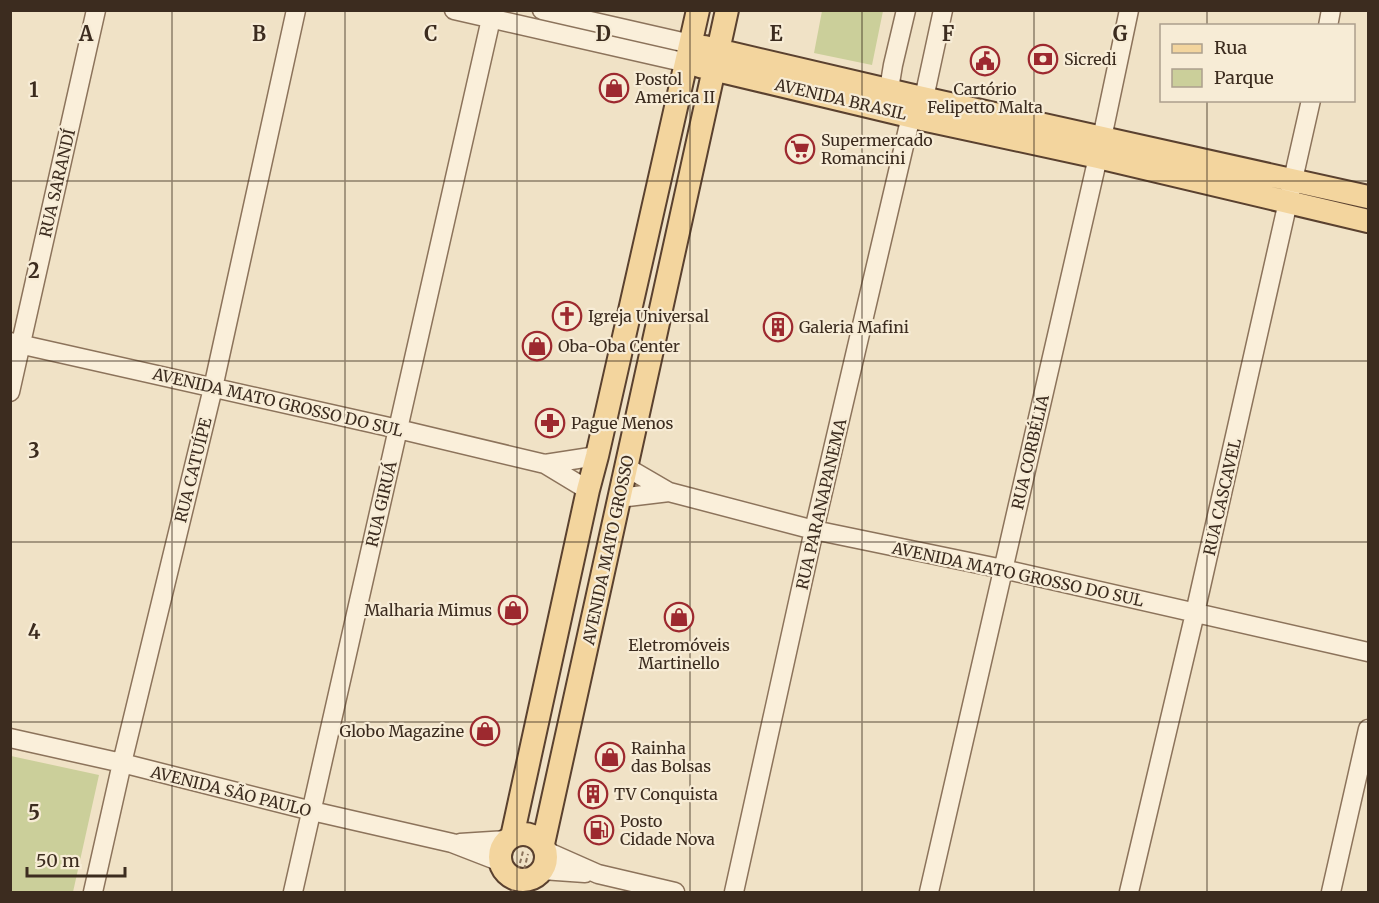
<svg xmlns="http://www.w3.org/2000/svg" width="1379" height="903" viewBox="0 0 1379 903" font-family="Merriweather,serif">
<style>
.green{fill:#cbcf9a}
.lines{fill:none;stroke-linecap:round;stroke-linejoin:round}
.minor-casing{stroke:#8c735b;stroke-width:21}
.major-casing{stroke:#5a412f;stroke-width:26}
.path{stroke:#8c735b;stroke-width:2;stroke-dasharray:4.5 3;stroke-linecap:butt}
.minor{stroke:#faefda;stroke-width:18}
.major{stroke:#f3d59e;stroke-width:22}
.grid{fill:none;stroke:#3c2c1f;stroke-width:1.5;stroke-opacity:0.55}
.labels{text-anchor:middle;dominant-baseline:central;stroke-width:4.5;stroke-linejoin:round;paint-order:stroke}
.poi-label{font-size:16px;fill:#3c2c1f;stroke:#f7ecd6;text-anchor:start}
.street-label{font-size:16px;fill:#3c2c1f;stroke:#f7ecd6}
.grid-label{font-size:20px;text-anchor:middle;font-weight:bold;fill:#3c2c1f;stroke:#f7ecd6;stroke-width:4.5;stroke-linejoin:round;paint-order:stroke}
</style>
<rect width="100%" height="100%" fill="#f0e2c6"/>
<path class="green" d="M822,11H883L872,65L814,53Z
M11,756L99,775L73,892H11Z"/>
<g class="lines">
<g class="minor-casing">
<path id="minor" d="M454,10L687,63
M542,10L691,44
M1328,26L1331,10
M889,89L893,65L906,10
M924,98L943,10
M10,342L398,429L545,464L588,490
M10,392L96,10
M545,464L597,456
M626,467L669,492L814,530L1003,569L1368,652
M619,498L669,492
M10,738L122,763L312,811L452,843L501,862
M460,843L507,840
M546,851L598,874L675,892
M542,870L585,873
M93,892L122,763L213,388L296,10
M293,892L493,10
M734,892L814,530L911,116
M929,892L1098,157L1129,10
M1129,892L1195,613L1311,100
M1331,892L1368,729"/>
</g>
<g class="major-casing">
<path id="major" d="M704,47L909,95L1368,197
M700,66L922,119L1098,157L1368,221
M500 857a23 23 0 1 1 46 0a23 23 0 1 1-46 0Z
M512,837L588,490L597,456L698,10
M543,844L727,10"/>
</g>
<path class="path" d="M512,892C515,878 520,865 523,851
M523,892L525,880L524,870L528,854"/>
<use href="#minor" class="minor"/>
<use href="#major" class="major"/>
</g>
<path class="grid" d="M172,10V892M345,10V892M517,10V892M690,10V892M862,10V892M1034,10V892M1207,10V26M1207,100V892M10,181H1368M10,361H1368M10,542H1368M10,722H1368"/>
<defs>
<g id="bank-ring" transform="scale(1.5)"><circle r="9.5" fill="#f7ecd6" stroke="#9d292f" stroke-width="1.5"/><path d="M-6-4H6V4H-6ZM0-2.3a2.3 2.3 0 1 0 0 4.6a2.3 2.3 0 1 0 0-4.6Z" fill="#9d292f"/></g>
<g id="civic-ring" transform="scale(1.5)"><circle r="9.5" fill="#f7ecd6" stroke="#9d292f" stroke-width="1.5"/><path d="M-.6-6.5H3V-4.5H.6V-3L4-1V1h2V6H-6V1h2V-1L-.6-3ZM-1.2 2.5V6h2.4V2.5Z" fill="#9d292f"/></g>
<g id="shop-ring" transform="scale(1.5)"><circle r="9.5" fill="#f7ecd6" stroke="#9d292f" stroke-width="1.5"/><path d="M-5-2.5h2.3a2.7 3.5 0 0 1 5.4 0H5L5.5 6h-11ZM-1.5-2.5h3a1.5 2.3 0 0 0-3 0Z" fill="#9d292f"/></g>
<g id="supermarket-ring" transform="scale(1.5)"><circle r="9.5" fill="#f7ecd6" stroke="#9d292f" stroke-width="1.5"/><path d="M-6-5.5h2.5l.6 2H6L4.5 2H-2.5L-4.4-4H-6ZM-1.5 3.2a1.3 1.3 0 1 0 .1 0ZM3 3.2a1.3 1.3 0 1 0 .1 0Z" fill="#9d292f"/></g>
<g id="church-ring" transform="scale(1.5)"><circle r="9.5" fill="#f7ecd6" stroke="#9d292f" stroke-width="1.5"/><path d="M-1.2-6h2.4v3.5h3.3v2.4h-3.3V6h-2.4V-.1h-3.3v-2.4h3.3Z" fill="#9d292f"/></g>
<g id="building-ring" transform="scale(1.5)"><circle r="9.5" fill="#f7ecd6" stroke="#9d292f" stroke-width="1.5"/><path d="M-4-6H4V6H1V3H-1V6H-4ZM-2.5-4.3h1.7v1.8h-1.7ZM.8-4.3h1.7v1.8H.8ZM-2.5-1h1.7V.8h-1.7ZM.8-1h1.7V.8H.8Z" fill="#9d292f"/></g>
<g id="pharmacy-ring" transform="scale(1.5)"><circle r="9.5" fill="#f7ecd6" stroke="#9d292f" stroke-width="1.5"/><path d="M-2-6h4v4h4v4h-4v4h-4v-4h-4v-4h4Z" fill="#9d292f"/></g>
<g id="fuel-ring" transform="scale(1.5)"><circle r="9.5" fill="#f7ecd6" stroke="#9d292f" stroke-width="1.5"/><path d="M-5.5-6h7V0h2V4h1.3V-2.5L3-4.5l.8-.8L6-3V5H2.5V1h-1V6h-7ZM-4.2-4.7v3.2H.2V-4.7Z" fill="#9d292f"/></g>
</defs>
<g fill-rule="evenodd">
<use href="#bank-ring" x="1043" y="59"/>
<use href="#civic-ring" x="985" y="61"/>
<use href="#shop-ring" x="614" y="88"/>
<use href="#supermarket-ring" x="800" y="149"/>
<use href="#church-ring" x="567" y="316"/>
<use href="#building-ring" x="778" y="327"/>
<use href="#shop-ring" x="537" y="346"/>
<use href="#pharmacy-ring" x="550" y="423"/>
<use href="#shop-ring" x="513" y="610"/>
<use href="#shop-ring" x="679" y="617"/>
<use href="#shop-ring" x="485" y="731"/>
<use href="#shop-ring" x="610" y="757"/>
<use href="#building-ring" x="593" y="794"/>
<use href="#fuel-ring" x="599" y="830"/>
</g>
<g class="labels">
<g class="poi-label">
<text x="1064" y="59">Sicredi</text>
<text x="635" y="79">Postol<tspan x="635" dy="18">America II</tspan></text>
<text x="985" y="89" text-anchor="middle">Cartório<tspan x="985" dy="18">Felipetto Malta</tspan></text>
<text x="821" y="140">Supermercado<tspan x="821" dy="18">Romancini</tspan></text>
<text x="588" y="316">Igreja Universal</text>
<text x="799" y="327">Galeria Mafini</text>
<text x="558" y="346">Oba-Oba Center</text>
<text x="571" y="423">Pague Menos</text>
<text x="492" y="610" text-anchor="end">Malharia Mimus</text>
<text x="679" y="645" text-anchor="middle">Eletromóveis<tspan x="679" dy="18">Martinello</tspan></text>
<text x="464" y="731" text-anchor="end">Globo Magazine</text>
<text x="631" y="748">Rainha<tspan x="631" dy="18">das Bolsas</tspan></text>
<text x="614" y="794">TV Conquista</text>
<text x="620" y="821">Posto<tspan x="620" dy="18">Cidade Nova</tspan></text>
</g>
<g class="street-label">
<text transform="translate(841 99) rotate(13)">AVENIDA BRASIL</text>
<text transform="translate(57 183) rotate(-77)">RUA SARANDÍ</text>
<text transform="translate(278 402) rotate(13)">AVENIDA MATO GROSSO DO SUL</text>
<text transform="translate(1030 452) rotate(-77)">RUA CORBÉLIA</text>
<text transform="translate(193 470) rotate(-76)">RUA CATUÍPE</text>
<text transform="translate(1222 497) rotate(-77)">RUA CASCAVEL</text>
<text transform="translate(381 504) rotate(-77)">RUA GIRUÁ</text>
<text transform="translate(821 504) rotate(-77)">RUA PARANAPANEMA</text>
<text transform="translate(608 550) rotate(-78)">AVENIDA MATO GROSSO</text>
<text transform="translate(1018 574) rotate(12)">AVENIDA MATO GROSSO DO SUL</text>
<text transform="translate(231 791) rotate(14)">AVENIDA SÃO PAULO</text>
</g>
</g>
<g class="grid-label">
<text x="86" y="41">A</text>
<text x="259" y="41">B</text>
<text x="431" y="41">C</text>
<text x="603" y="41">D</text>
<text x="776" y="41">E</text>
<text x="948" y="41">F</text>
<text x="1120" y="41">G</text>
<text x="34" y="97">1</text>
<text x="34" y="278">2</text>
<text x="34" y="458">3</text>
<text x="34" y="639">4</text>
<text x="34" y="820">5</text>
</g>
<rect width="1379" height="903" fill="none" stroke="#3c2c1f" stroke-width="24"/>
<rect x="1160" y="24" width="195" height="78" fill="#f7ecd6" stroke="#ac9f8d" stroke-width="1.5"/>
<rect x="1172" y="44" width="30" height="9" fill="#f3d59e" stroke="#ac9f8d" stroke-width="1.5"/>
<text x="1214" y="54" font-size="18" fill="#3c2c1f">Rua</text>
<rect x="1172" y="69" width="30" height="18" fill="#cbcf9a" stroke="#ac9f8d" stroke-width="1.5"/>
<text x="1214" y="84" font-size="18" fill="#3c2c1f">Parque</text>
<path d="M27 867v9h98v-9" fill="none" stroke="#3c2c1f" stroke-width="3"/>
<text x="36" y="867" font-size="18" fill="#3c2c1f" stroke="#f7ecd6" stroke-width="4.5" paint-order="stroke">50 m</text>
</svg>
